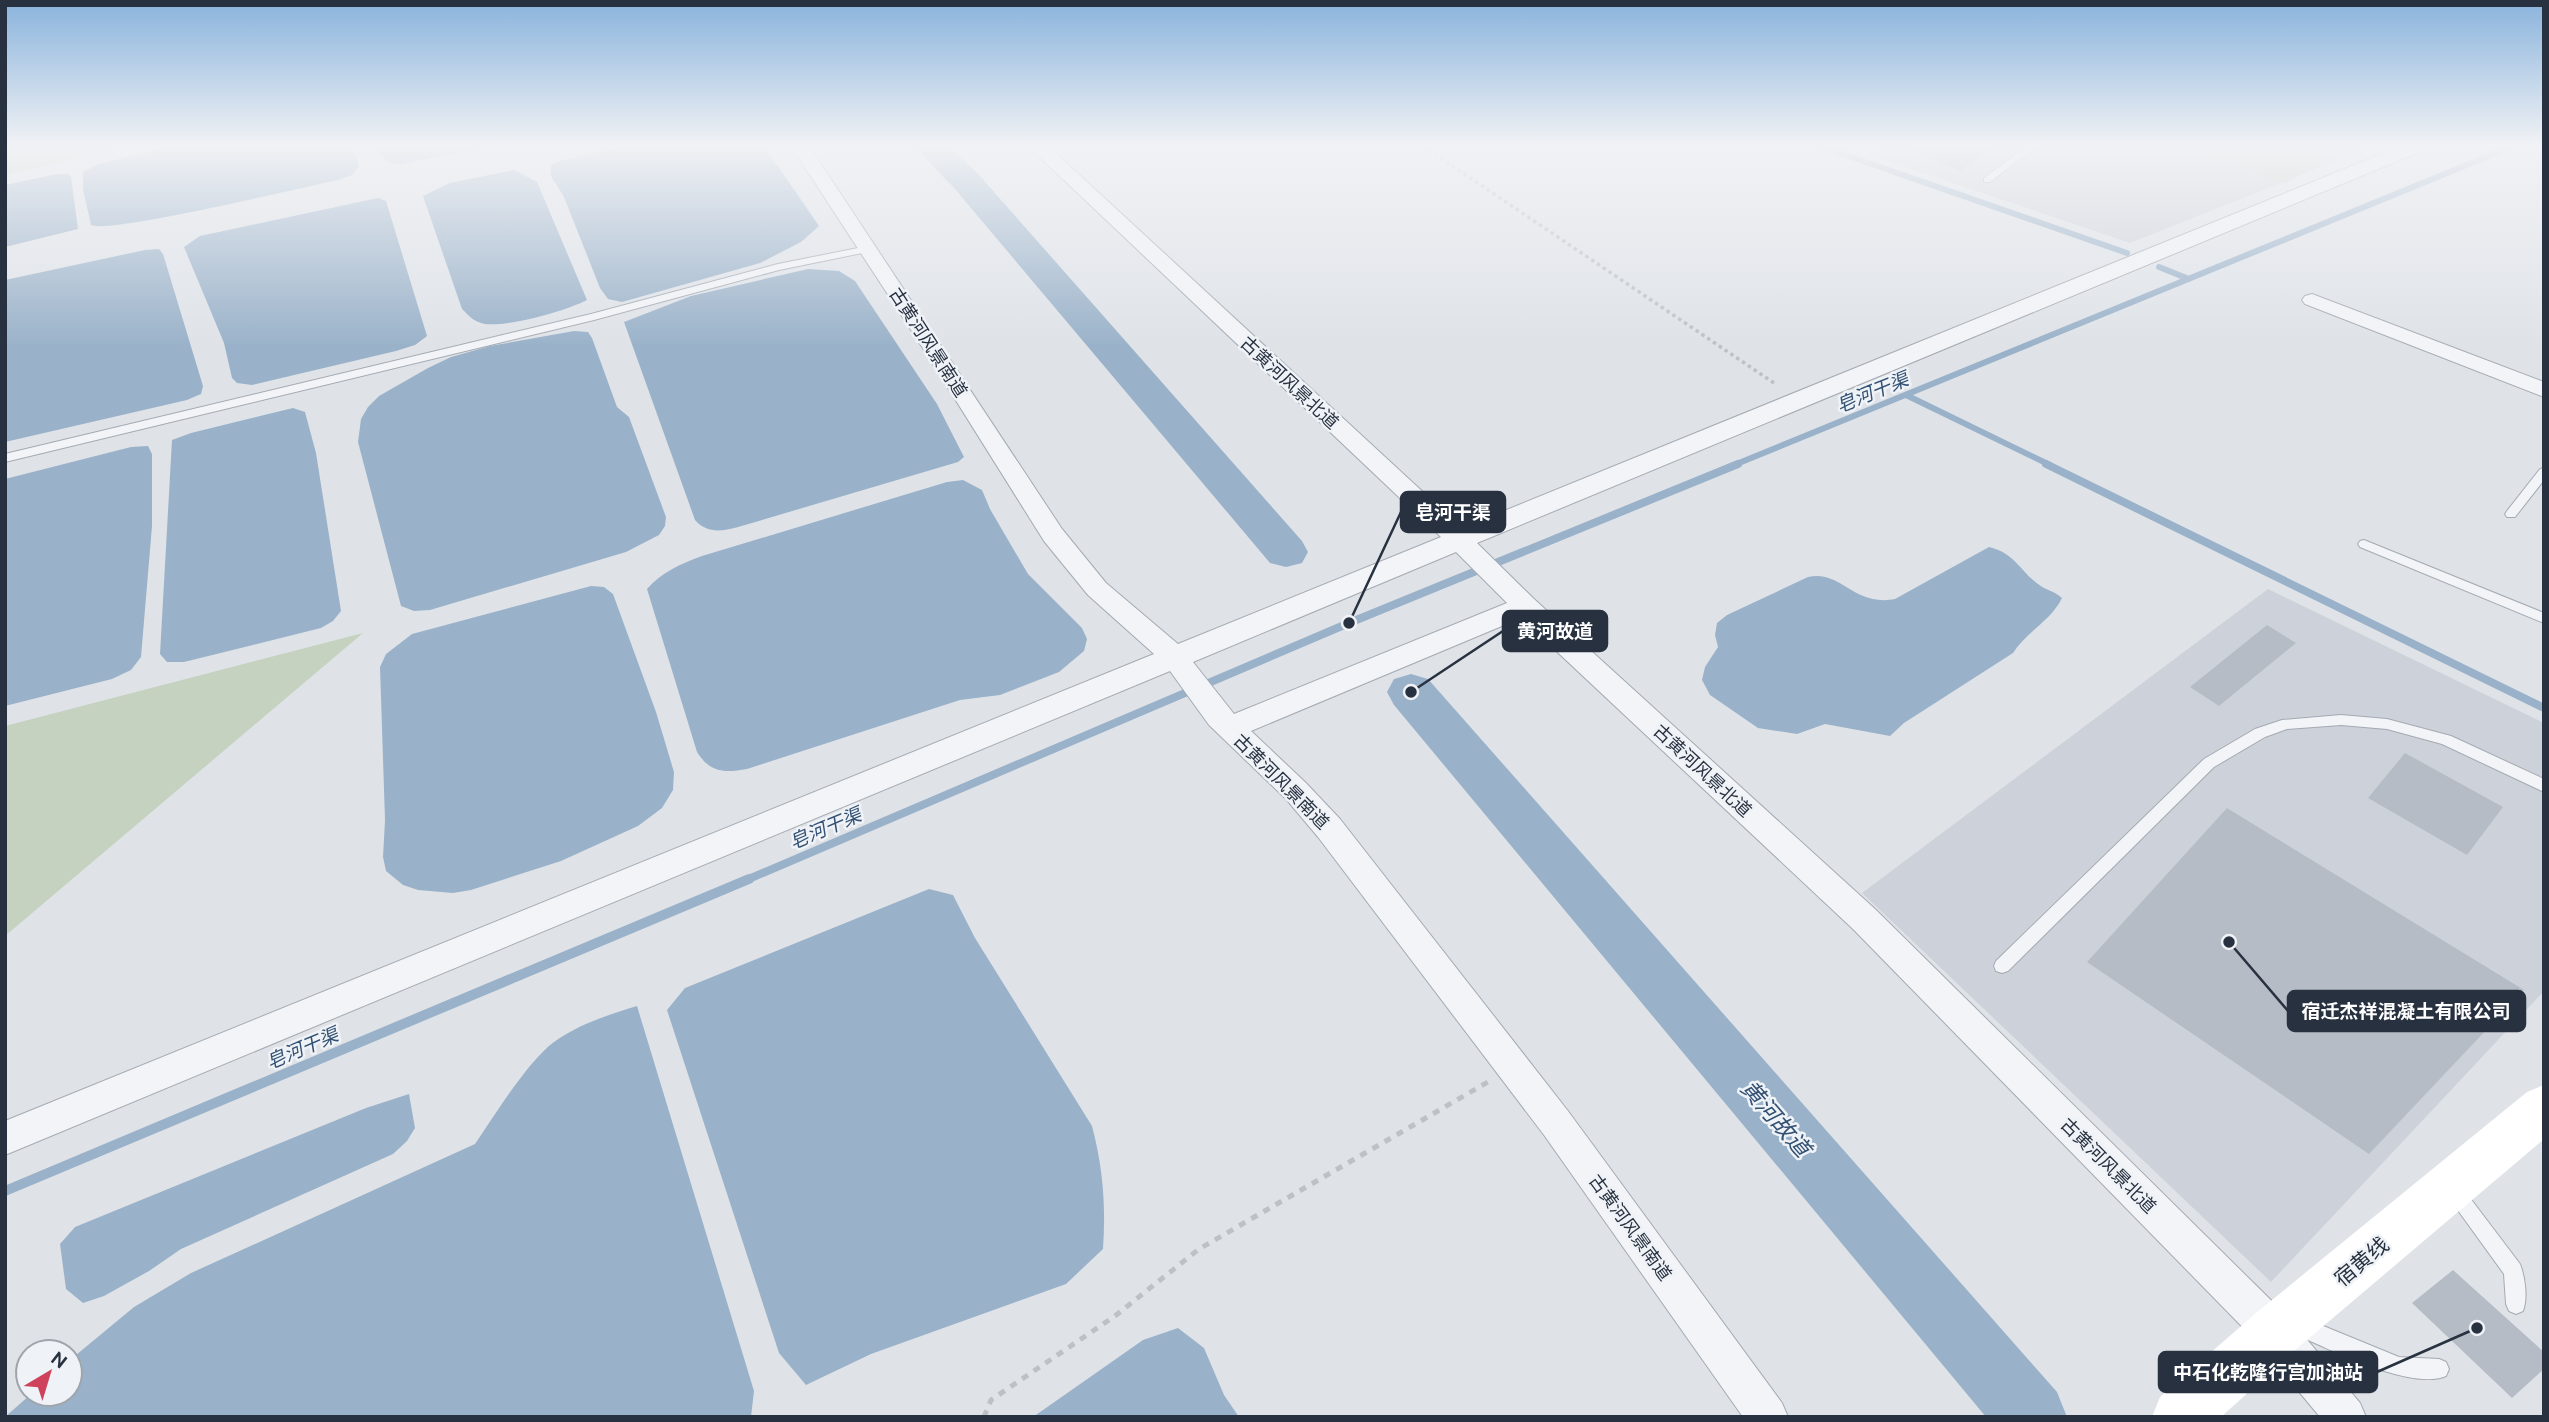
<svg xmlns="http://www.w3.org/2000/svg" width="2549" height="1422" viewBox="0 0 2549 1422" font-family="Ubuntu,'Noto Sans SC',sans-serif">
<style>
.built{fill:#cdd2da}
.green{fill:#c5d2c0}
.water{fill:#9ab2c9}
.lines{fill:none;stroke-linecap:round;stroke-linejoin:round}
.stream-far2{stroke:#9ab2c9;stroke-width:6}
.stream-far1{stroke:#9ab2c9;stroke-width:8}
.stream{stroke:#9ab2c9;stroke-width:10}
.river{fill:#9ab2c9;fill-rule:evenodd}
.building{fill:#b6bcc5}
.lane-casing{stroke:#a4aab2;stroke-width:2}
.street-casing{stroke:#a4aab2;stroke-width:2}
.path-far1{stroke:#bdc1c7;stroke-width:3.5;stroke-dasharray:3.5 3.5;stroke-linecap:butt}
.path{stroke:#bdc1c7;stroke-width:5;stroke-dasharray:7 7;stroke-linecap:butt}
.lane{fill:#f2f4f7;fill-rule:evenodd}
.street{fill:#f2f4f7;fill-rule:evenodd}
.secondary{fill:#fff;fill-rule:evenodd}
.labels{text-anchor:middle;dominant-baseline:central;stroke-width:5;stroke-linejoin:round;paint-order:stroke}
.street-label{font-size:18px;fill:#283140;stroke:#eff2f6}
.water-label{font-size:19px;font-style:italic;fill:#325173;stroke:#eff2f6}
.near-street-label{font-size:21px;fill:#283140;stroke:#eff2f6}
.near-water-label{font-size:23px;font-style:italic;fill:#325173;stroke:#eff2f6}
.leader{fill:none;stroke:#283140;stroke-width:2.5}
.callout-dot{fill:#283140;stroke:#eff2f6;stroke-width:2.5}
.callout{fill:#283140;stroke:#283140;stroke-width:2.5}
.callout-label{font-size:19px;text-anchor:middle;font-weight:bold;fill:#fff}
</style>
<rect width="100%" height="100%" fill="#dfe3e8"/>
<path class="built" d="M1886,146H2374L2130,243L1873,156Z
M2268,589L2544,723V991L2271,1282L1862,893Z"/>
<path class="green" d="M5,146H134L5,175Z
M2178,146H2356L2285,183L2175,148Z
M363,633L5,936V726Z"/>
<path class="water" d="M173,146H352L359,166L352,175L338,180C303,187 110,234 91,225L83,189V172L99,164Z
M376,146H491L402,164C387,164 382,160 376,146Z
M627,146H764L819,226L801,242L760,263L622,302L608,299L600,288L564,197L551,176V165L559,161Z
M514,170L537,182L587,300C566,311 508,327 485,324C474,322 469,316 462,309L423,196L450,183Z
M57,174H68L71,177L78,229L5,247V185Z
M378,198L386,201L427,336L415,345L396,351L252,385L237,383L232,378L224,343L184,247L200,236Z
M159,249L163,254L203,386L201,394L187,400L5,442V280L145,250Z
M808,269L839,271L855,281L937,404L964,457L958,462L745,525C727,530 709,536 695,520L624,322L691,296Z
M574,331L588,332L592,338L617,407L629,417L666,517L665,526L659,535L626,552L430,610L414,611L401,606L358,442L361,419L368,407L379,396L428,368L451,357L490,346Z
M293,408L305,412L316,453L341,611L333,621L321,628L184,662H167L160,654L172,440L191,433Z
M148,446L152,454V526L141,657L131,670L112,679L5,706V479L131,447Z
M963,480L982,490L990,509L1028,574L1082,628L1087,639L1084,651L1059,672L1000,695L960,700L747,769C725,773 710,773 697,752L647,589C662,572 680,564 702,556L947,482Z
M1989,547C2016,554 2018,569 2038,584C2045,590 2055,591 2062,598C2051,621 2027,631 2013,653L1904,723L1890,736L1825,724L1797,734L1758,728L1710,695L1702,680L1705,667L1718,647L1715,635L1717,623L1727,615L1808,577C1842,570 1853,607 1895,599Z
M591,586L604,587L613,594L656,712L674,772L673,790L662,808L638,826L561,861L471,890L453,893L418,890L403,885L386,871L383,857L385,820L380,667L386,654L412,634Z
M929,889L953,895L975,938L1092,1126C1103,1167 1106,1206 1103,1249L1066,1284L871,1354L806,1385L779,1353L667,1010L685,988Z
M637,1006L754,1391L751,1417H5L31,1394H70V1360L134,1307L191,1273L475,1144C494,1116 528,1061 554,1042C579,1024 608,1015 637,1006Z
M409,1094L415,1128L407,1141L393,1154L181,1249L149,1271L104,1296L83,1303L66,1289L60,1244L75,1227L366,1108Z
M1178,1328L1204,1348L1224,1395L1239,1417H1033L1143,1340Z"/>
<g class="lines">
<path class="stream-far2" d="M1820,146L2127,253
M2159,267L2189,279
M1906,395L2050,465
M1734,465L2513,146"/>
<path class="stream-far1" d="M2046,464L2544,708
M744,881L1349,623L1738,464"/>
<path class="stream" d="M5,1191L749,879"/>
<path class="river" d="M914,146H949L979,175L1302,541L1308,552L1302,563L1286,567L1270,563L955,189Z
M1411,674L1428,679L2057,1392L2067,1417H1986L1394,705L1387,692L1394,679Z"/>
</g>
<path class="building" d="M1902,146H1996L1960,171Z
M2267,625L2296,643L2219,706L2190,687Z
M2405,753L2503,807L2467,855L2368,798Z
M2227,808L2524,990L2369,1154L2087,962Z
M2453,1270L2544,1352V1369L2512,1398L2412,1303Z"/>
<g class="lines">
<g class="lane-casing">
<path id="lane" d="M2027,146H2037L1990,182H1984V178Z
M868,246L873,249L872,251L779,270L594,320L5,462V454L591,314L778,264Z
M2544,468V480L2515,517H2507L2505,514L2507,511L2540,469Z
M2364,540L2544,613V623L2360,547L2358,544L2360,541Z
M2341,715L2387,719L2451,736L2544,779V792L2442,744L2387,729L2341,725L2287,729L2265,737L2214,767L2008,971L2002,973L1996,971L1994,966L1996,961L2204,759L2255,729L2282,720Z
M2455,1183L2461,1186L2520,1264C2525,1277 2528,1298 2523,1311L2516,1314L2509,1311L2506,1304L2504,1274L2449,1198L2446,1192L2449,1186Z
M2299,1316L2399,1357L2439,1359L2446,1362L2449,1369L2446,1376C2410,1391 2328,1348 2292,1333L2289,1326L2292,1319Z"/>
</g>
<g class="street-casing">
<path id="street" d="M791,146H809L1062,529L1106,583L1178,644L1441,537L1028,146H1048L1462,528L2401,146H2427L2424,150L1477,543L1534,599L1875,909L2289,1318L2360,1403L2366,1417H2320L2261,1346L1853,929L1521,618L1251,731L1306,783L1340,819L1568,1111L1782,1403L1788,1417H1743L1544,1135L1318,837L1286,799L1209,725L1170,671L5,1155V1121L1154,654L1088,595L1044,541L928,356ZM1456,552L1507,603L1234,714L1193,662Z
M2312,294L2544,382V397L2305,304L2302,300L2305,296Z"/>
</g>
<path class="path-far1" d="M1423,146L1777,385"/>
<path class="path" d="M984,1417L991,1400L1115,1316L1199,1249L1488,1082"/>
<use href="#lane" class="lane"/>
<use href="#street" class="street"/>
<path class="secondary" d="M2544,1085V1139L2294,1351L2221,1417H2152L2160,1397L2256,1313L2527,1092Z"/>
</g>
<linearGradient id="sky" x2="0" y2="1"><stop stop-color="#89b3dc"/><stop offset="0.42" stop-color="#f1f2f5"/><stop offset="1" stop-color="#f1f2f5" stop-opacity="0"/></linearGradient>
<rect width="2549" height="346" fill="url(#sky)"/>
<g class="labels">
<g class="street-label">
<text transform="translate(929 342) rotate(57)">古黄河风景南道</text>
<text transform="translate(1290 382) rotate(43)">古黄河风景北道</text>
<text transform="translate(1703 770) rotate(43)">古黄河风景北道</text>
<text transform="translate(1282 781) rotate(45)">古黄河风景南道</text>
<text transform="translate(2109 1165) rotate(45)">古黄河风景北道</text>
<text transform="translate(1631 1227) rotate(54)">古黄河风景南道</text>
</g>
<g class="water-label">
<text transform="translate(1872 392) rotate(-22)">皂河干渠</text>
<text transform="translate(825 828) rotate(-23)">皂河干渠</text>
<text transform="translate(302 1048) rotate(-23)">皂河干渠</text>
</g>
<g class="near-street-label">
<text transform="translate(2361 1261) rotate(-40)">宿黄线</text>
</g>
<g class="near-water-label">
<text transform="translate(1776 1118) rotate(49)">黄河故道</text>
</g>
</g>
<path class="leader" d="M1349 623L1401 512M1411 692L1503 631M2229 942L2288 1011M2477 1328L2377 1372"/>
<g class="callout-dot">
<circle cx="1349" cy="623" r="7"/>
<circle cx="1411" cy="692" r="7"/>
<circle cx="2229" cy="942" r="7"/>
<circle cx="2477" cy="1328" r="7"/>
</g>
<g class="callout">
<rect x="1401" y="492" width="104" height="40" rx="7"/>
<rect x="1503" y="611" width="104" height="40" rx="7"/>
<rect x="2288" y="991" width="237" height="40" rx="7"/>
<rect x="2159" y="1352" width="218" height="40" rx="7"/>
</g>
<g class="callout-label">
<text x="1453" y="519">皂河干渠</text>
<text x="1555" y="638">黄河故道</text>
<text x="2406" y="1018">宿迁杰祥混凝土有限公司</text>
<text x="2268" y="1379">中石化乾隆行宫加油站</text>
</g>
<rect width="2549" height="1422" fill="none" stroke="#283140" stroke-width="14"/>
<g transform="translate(49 1373) rotate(38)"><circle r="33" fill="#eff2f6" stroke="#9fa5ad" stroke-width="2"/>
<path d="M0-5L12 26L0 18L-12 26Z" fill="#ce435b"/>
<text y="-10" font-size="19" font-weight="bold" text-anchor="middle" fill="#283140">N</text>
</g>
</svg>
